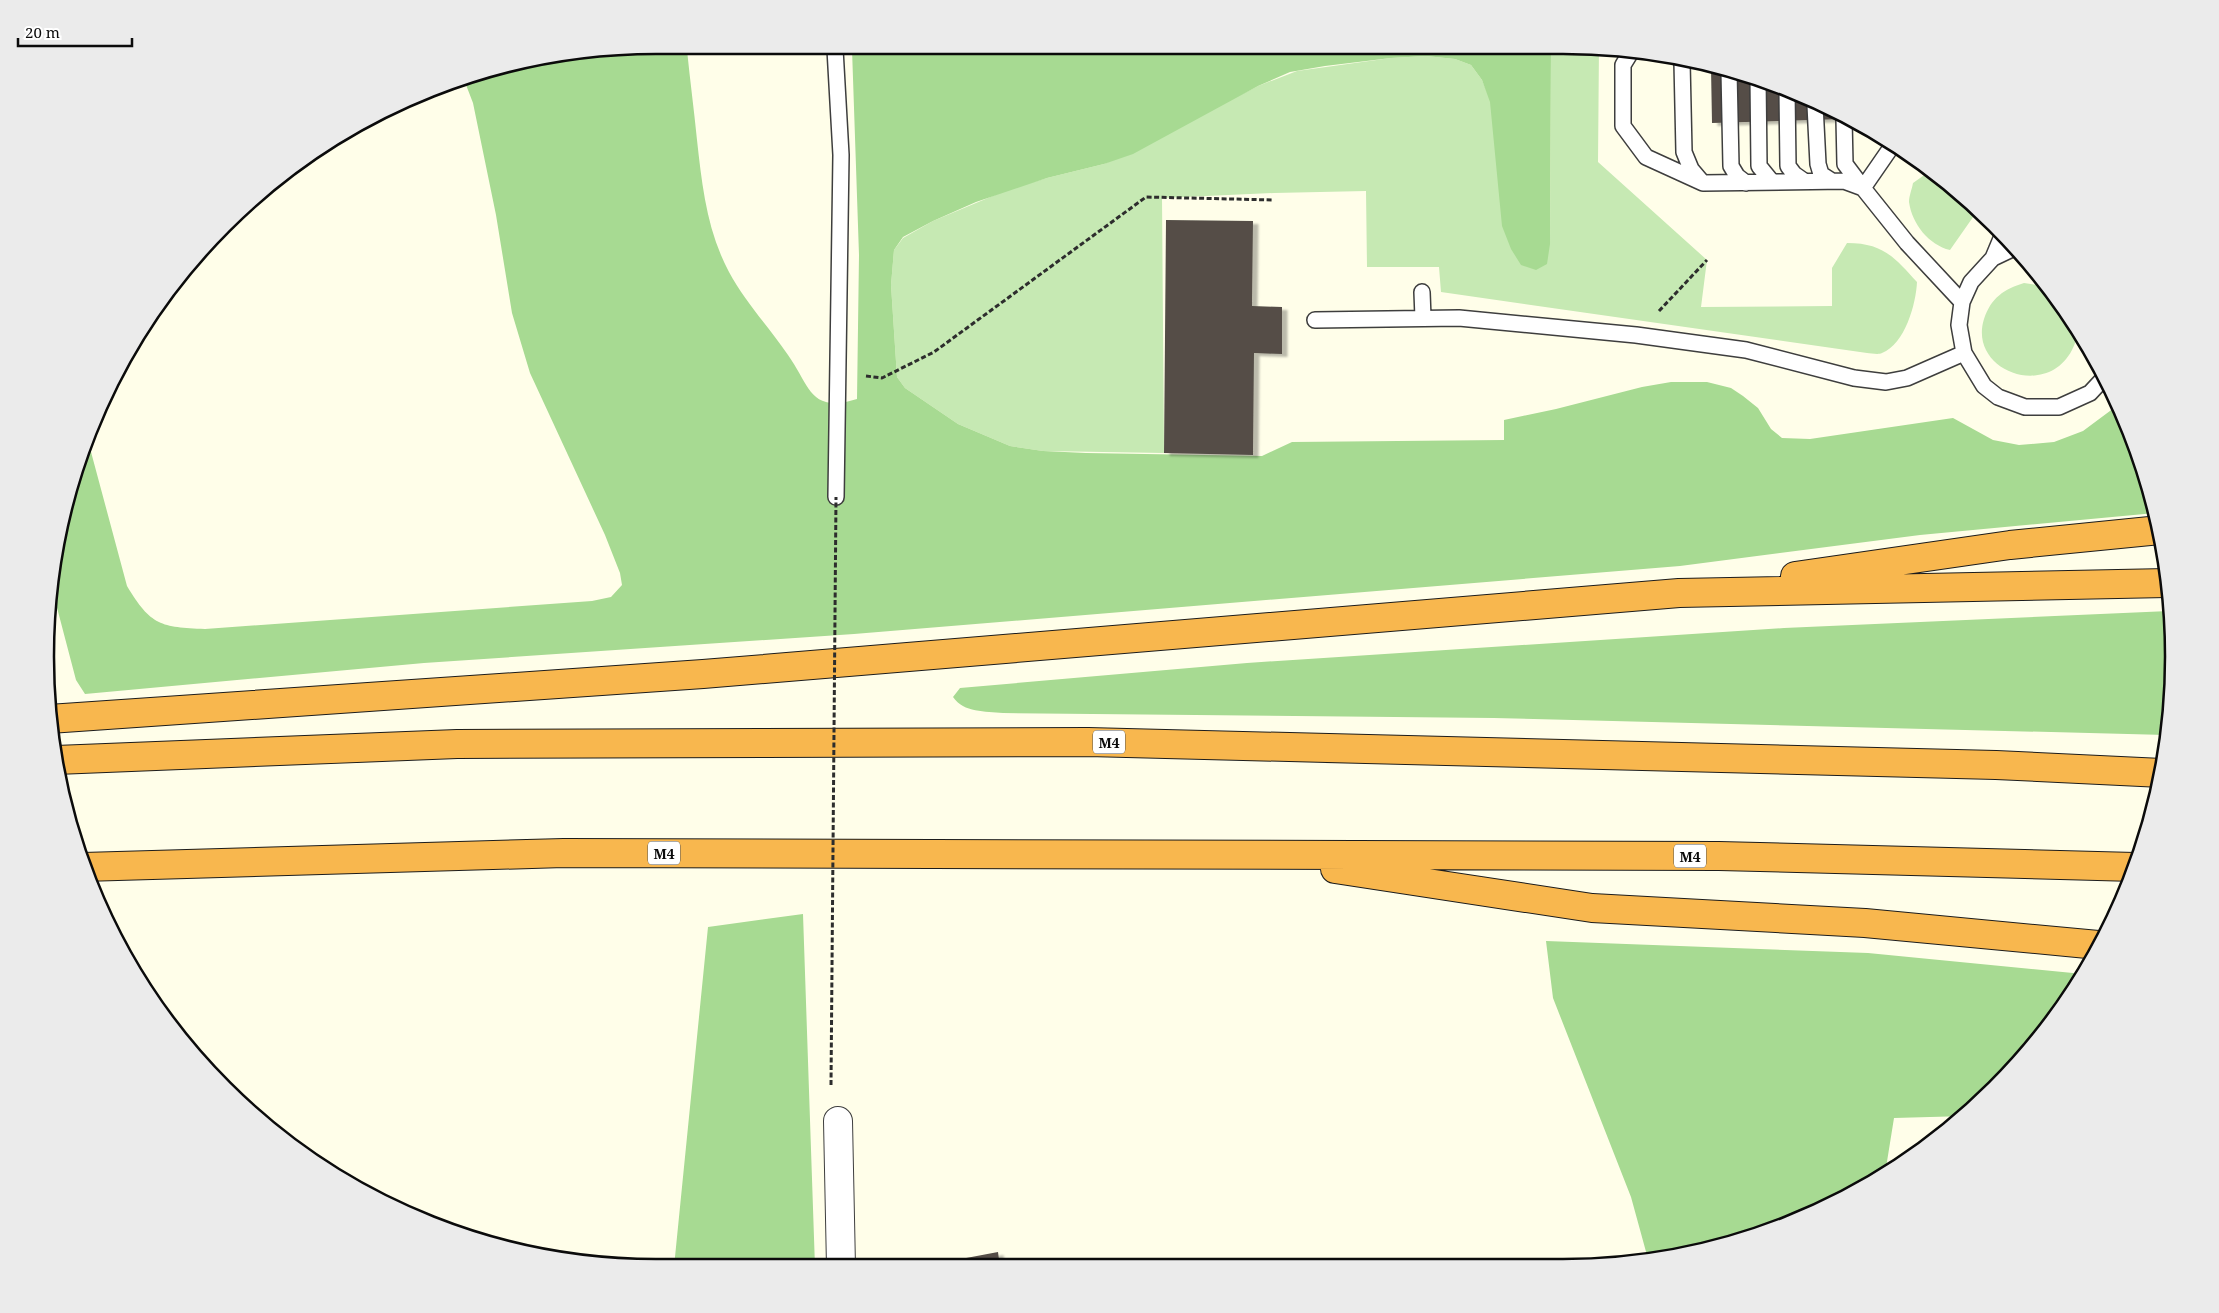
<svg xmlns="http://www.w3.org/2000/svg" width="2219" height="1313" viewBox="0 0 2219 1313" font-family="'Noto Serif',serif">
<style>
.green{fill:#c6e9b3}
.forest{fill:#a7da92}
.building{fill:#544e47;filter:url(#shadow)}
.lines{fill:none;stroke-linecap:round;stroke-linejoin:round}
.service-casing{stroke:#3e3e3e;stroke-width:18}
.minor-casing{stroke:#3e3e3e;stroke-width:30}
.motorway-casing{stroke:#1c1c1c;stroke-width:30}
.path{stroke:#2d2d2d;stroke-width:3;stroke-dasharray:5 2.5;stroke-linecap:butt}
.service{stroke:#fff;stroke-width:15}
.minor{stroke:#fff;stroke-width:28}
.motorway{stroke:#f8b74e;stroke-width:28}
.path-bridge{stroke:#2d2d2d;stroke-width:3;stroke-dasharray:5 2.5;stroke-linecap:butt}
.labels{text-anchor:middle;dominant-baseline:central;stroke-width:5;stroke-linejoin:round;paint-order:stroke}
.shield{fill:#fff;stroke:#545454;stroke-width:1}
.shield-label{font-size:14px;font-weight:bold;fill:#0b0b0b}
.rim{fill:none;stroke:#0b0b0b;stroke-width:2.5}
</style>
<defs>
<filter id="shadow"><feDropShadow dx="5.5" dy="3" stdDeviation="1" flood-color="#0004"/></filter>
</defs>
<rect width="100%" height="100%" fill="#fffee9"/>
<path class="green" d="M1599,46L1598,162L1707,260L1701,307L1832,306V268L1847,243C1883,243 1894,257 1917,282C1916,304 1905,344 1882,353C1878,355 1871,353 1867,353L1441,292L1439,267H1367L1366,191L1274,193L1162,198L1164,453L1043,451L1010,446L958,424L905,388L897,377L891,285L894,250L903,238L933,221L1007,190L1047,178L1104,164L1258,86L1297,71L1391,58L1426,56L1455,59L1471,65L1482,80L1550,244L1551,47Z
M1930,171L1978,210L1950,250C1929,245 1912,224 1909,202C1909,196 1912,189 1913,183Z
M2024,283L2045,286C2054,296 2075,316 2077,329C2078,335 2075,345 2072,350C2046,400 1968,370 1984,319C1991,298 2004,289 2024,283Z"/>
<path class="forest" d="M1551,47L1550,244L1547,264L1536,270L1521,265L1511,249L1502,226L1490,102L1482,80L1471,65L1455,59L1426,56L1391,58L1325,66L1290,72L1258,86L1133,154L1104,164L1047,178L976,202L933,221L903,237L894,250L891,285L897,377L905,388L958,424L1010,446L1043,451L1086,453L1262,456L1292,442L1504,440V420L1556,409L1642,387L1671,382H1707L1731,388L1743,396L1758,408L1771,429L1782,438L1810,439L1953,418L1993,440L2019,445L2054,442L2083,431L2118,405L2128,423L2155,513L1920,535L1680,566L854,634L424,663L85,694L76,680L50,581L77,460L87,437L127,586C151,626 161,627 205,629L592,601L611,597L622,585L620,573L605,535L530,373L512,313L496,215L473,103L463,77L576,50H687C690,80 694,110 697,140C702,185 707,231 729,272C745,302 769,327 788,355C810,386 810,414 857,399L859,255L852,49Z
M2169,611L2174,657L2166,735L1494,718L1003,713C985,711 964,713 953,697L960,688L1247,663L1784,628Z
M803,914L815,1267H674L708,927Z
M1546,941L1868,953L2083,974L2071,996L1966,1116L1894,1118L1885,1174L1868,1186L1721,1247L1648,1259L1631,1197L1553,998Z"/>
<path class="building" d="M1711,68L1759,78L1844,119L1712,123Z
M1166,220L1253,221L1252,306L1282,307V354L1254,353L1253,455L1164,453Z
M998,1252L1000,1267H929V1265Z"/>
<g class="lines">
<g class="service-casing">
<path id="service" d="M835,49L841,155L836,497
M1631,52L1623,65V126L1646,157L1703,183L1844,181L1863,188L1907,243L1962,302
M1682,62L1684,152L1691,169L1702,182
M1729,71L1731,166L1737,176L1746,183
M1758,77L1759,166L1772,182
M1787,91L1788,166L1794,174L1804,181
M1815,105L1818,164L1821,174L1832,181
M1844,119L1845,164L1863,188L1892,146V143
M2014,248L1993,258L1971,282L1962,302L1959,325L1964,353L1984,386L1998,397L2025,407H2059L2090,393L2104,378
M1993,258L2003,234
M1422,292L1423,318
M1315,320L1459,318L1636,335L1746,350L1854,378L1886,382L1907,378L1964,353"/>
</g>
<g class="minor-casing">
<path id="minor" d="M838,1121L841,1267"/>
</g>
<g class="motorway-casing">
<path id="motorway" d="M1795,576L2010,545L2160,530
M49,719L703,674L1679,593L2167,583
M56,760L457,744L1088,742L1996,765L2162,773
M83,867L564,853L1719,856L2135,867
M1335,869L1592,908L1865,923L2098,945"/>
</g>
<path class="path" d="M1659,311L1707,260
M866,376L882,378L934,352L1146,197L1274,200"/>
<use href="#service" class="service"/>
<use href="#minor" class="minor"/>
<use href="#motorway" class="motorway"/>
<path class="path-bridge" d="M831,1085L836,497"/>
</g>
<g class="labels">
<g class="shield">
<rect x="1093" y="730.5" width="32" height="23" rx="4"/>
<rect x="648" y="841.5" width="32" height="23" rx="4"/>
<rect x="1674" y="844.5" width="32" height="23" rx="4"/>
</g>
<g class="shield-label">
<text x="1109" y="742">M4</text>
<text x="664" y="853">M4</text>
<text x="1690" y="856">M4</text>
</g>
</g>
<path d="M0 0H2219V1313H0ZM656 54H1563A602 602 0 0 1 2165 656V657A602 602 0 0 1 1563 1259H656A602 602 0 0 1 54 657V656A602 602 0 0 1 656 54Z" fill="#ebebeb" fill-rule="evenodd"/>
<path class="rim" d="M656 54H1563A602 602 0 0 1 2165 656V657A602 602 0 0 1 1563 1259H656A602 602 0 0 1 54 657V656A602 602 0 0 1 656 54Z"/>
<path d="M18 38v8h114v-8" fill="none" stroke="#0b0b0b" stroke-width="2.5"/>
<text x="25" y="38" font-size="15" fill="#0b0b0b" stroke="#ffffff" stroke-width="4" paint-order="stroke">20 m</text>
</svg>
